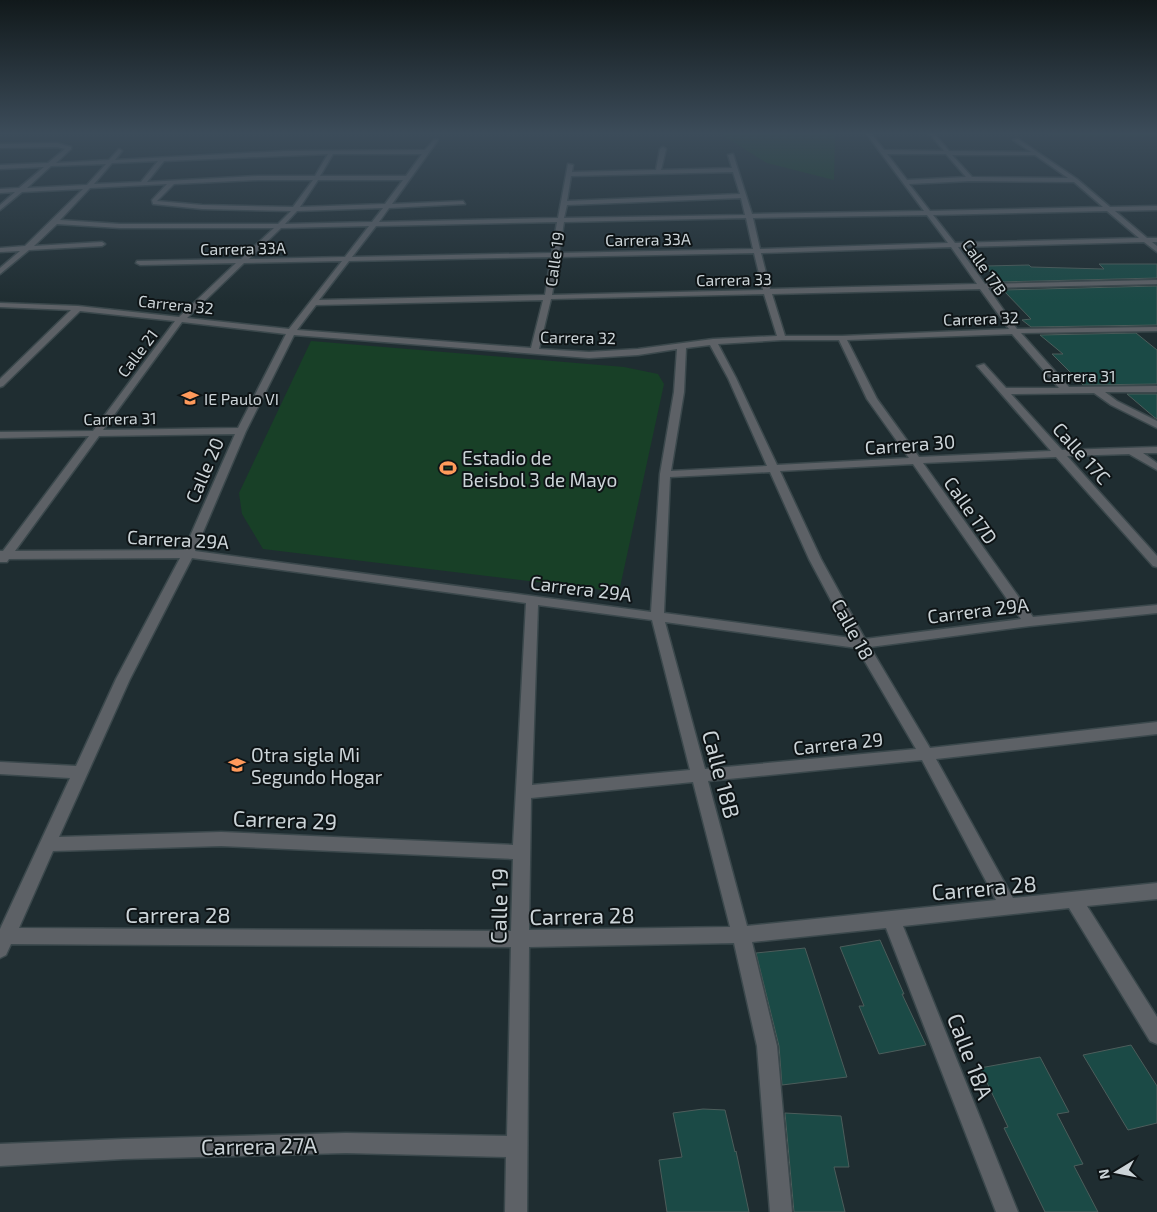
<svg xmlns="http://www.w3.org/2000/svg" width="1157" height="1212" viewBox="0 0 1157 1212" font-family="'Exo 2',sans-serif">
<style>
.green{fill:#184027}
.building{fill:#1b4a46;stroke:#4c5d5b}
.lines{fill:none;stroke-linecap:round;stroke-linejoin:round}
.street-casing{stroke:#3b484c;stroke-width:3}
.street{fill:#5d6166;fill-rule:evenodd}
.labels{text-anchor:middle;dominant-baseline:central;stroke-width:4;stroke-linejoin:round;paint-order:stroke}
.far-street-label{font-size:16px;fill:#ccd4d8;stroke:#0e1416}
.far-poi-label{font-size:16px;fill:#ccd4d8;stroke:#0e1416;text-anchor:start}
.street-label{font-size:19px;fill:#ccd4d8;stroke:#0e1416}
.poi-label{font-size:19px;fill:#ccd4d8;stroke:#0e1416;text-anchor:start}
.near-street-label{font-size:22px;fill:#ccd4d8;stroke:#0e1416}
</style>
<rect width="100%" height="100%" fill="#1f2d31"/>
<path class="green" d="M719,133H835L834,180L767,163Z
M1026,133H1157V137H1074Z
M311,341L624,367L658,374L664,384L619,592L263,549L242,514L239,493Z"/>
<path class="building" d="M1099,264H1157V278L999,282L985,266L1029,265L1031,267L1104,269Z
M1157,286V325L1031,327L1022,320L1031,319L1003,290Z
M1136,333L1157,350V384L1083,385L1052,354H1063L1040,335Z
M1127,394H1157V419L1154,417Z
M880,940L904,994H902L926,1045L879,1054L859,1006H864L840,947Z
M805,948L847,1077L782,1085L779,1046L756,953Z
M1131,1045L1157,1086V1123L1128,1130L1083,1055Z
M1040,1057L1069,1112L1057,1114L1083,1164L1074,1166L1098,1212H1045L1004,1128L1008,1127L980,1068Z
M703,1109L725,1110L735,1152L736,1151L749,1212H667L659,1160L682,1157L673,1113Z
M785,1113L841,1116L849,1167H834L845,1212H794Z"/>
<g class="lines">
<g class="street-casing">
<path id="street" d="M866,133H871L884,150L944,151L929,133H934L949,151L1031,152L1013,140L1018,139L1077,179L1110,207L1157,206V210L1115,211L1147,238H1157V242H1152L1157,246V252L1144,242L958,247L985,284L1157,280V284L988,288L1017,329L1157,327V331L1021,333L1069,387L1157,386V392H1105L1117,401L1157,421V428L1111,405L1094,393L1011,394L1062,450L1157,447V453H1143L1157,463V470L1129,454L1067,456L1157,556V567L1153,566L1056,457L923,463L1033,617L1157,605V613L1030,626L870,647L930,748L1157,722V734L936,759L1013,898L1157,883V899L1087,906L1157,1017V1044L1150,1041L1069,908L903,926L1018,1212H996L886,928L752,942L777,1046L792,1212H770L757,1046L734,943L529,947L527,1212H505L506,1157L346,1153L123,1159L0,1166V1144L123,1139L346,1133L507,1136L511,947L11,944L6,955L0,958V929L70,778L0,774V762L76,766L116,679L180,558L9,559L7,562H0V551H3L89,436L0,438V432L93,431L175,321L80,311L3,386L0,387V379L71,310L0,307V303L78,306L179,317L236,263L140,265L136,263L137,261L241,259L274,228H120L57,224L34,246L102,242L105,244L102,246L29,250L0,274V268L20,251L0,252V248L25,246L83,189L22,192L0,210V205L15,192L0,193V189L19,188L44,167L0,169V165L48,163L65,149L57,147L0,148V144L57,143L71,147V149L56,163L109,160L119,149L122,151L115,160L287,151L425,150L434,140H438L392,204L463,201L465,204L389,208L379,222L558,218L568,164L573,165L572,172L656,170L660,149L663,147L666,149L661,170L732,168L728,155L733,154L752,214L924,211ZM328,154L315,176H257L147,182L164,161ZM333,154H422L406,176H320ZM887,154H946L966,177L907,180ZM952,155H1035L1068,178L972,177ZM158,161L141,182L94,184L112,163ZM106,164L87,185L27,188L51,166ZM733,172L740,194L567,201L571,176ZM257,180H313L293,207L202,205L157,201L174,184ZM318,180H403L385,204L300,207ZM970,181L1074,182L1103,207L930,211L909,184ZM167,184L152,200L153,204L202,209L291,211L278,224H120L60,220L90,188ZM741,198L745,215L564,218L567,205ZM383,208L372,222L285,224L297,211ZM1107,211L1139,238L955,243L933,215ZM927,215L948,243L760,249L753,218ZM746,218L753,249L559,253L564,222ZM557,222L552,253L352,257L376,226ZM369,226L345,257L249,259L281,228ZM951,247L977,284L770,289L761,253ZM754,253L763,290L552,295L558,257ZM551,257L545,295L319,300L349,261ZM342,261L289,329L187,318L244,263ZM980,289L1009,329L842,336H785L772,294ZM764,294L777,336L713,339L638,349L589,352L539,349L551,299ZM543,300L531,348L297,330L316,305ZM182,322L286,334L238,428L103,430ZM1012,334L1059,388H1006L984,364L977,366L1051,451L919,457L877,399L847,340ZM294,335L589,358L638,355L677,349L674,392L660,474L651,612L195,551L246,431ZM782,340H839L867,399L909,458L777,465L736,378L718,344ZM710,345L728,378L767,466L671,471L684,392L686,348ZM235,434L184,550L15,551L99,436ZM913,464L1021,619L865,639L821,559L780,471ZM770,472L809,559L851,638L664,613L670,477ZM192,558L526,603L513,845L221,832L59,837L130,679ZM538,605L652,620L690,770L532,785ZM665,622L857,648L916,749L705,769ZM922,760L996,900L747,926L708,781ZM693,782L730,927L529,930L531,798ZM221,846L513,859L511,931L19,928L53,851Z"/>
</g>
<use href="#street" class="street"/>
</g>
<linearGradient id="sky" x2="0" y2="1"><stop stop-color="#11191b"/><stop offset="0.44" stop-color="#3c4c5a"/><stop offset="1" stop-color="#3c4c5a" stop-opacity="0"/></linearGradient>
<rect width="1157" height="303" fill="url(#sky)"/>
<defs>
<g id="school-bare" transform="scale(1.35)"><path d="M0-5L7-2L0 1L-7-2ZM-4 1L0 2.5L4 1V4Q0 6-4 4Z" fill="#ff9a5b" stroke="#0e1416" stroke-width="2.5" paint-order="stroke"/></g>
<g id="stadium-bare" transform="scale(1.35)"><path d="M0-5a6.5 5 0 1 0 0 10a6.5 5 0 1 0 0-10ZM-3.5-1.8h7v3.6h-7Z" fill="#ff9a5b" stroke="#0e1416" stroke-width="2.5" paint-order="stroke"/></g>
</defs>
<g fill-rule="evenodd">
<use href="#school-bare" x="190" y="398"/>
<use href="#stadium-bare" x="448" y="468"/>
<use href="#school-bare" x="237" y="765"/>
</g>
<g class="labels">
<g class="far-street-label">
<text transform="translate(648 239) rotate(-1)">Carrera 33A</text>
<text transform="translate(243 248) rotate(-1)">Carrera 33A</text>
<text transform="translate(554 259) rotate(-82)">Calle 19</text>
<text transform="translate(985 267) rotate(55)">Calle 17B</text>
<text transform="translate(734 279) rotate(-1)">Carrera 33</text>
<text transform="translate(176 304) rotate(6)">Carrera 32</text>
<text transform="translate(981 318) rotate(-2)">Carrera 32</text>
<text transform="translate(578 337) rotate(1)">Carrera 32</text>
<text transform="translate(137 353) rotate(-53)">Calle 21</text>
<text x="1079" y="375">Carrera 31</text>
<text transform="translate(120 418) rotate(-1)">Carrera 31</text>
</g>
<g class="far-poi-label">
<text x="204" y="398">IE Paulo VI</text>
</g>
<g class="street-label">
<text transform="translate(910 444) rotate(-4)">Carrera 30</text>
<text transform="translate(1082 453) rotate(48)">Calle 17C</text>
<text transform="translate(204 470) rotate(-67)">Calle 20</text>
<text transform="translate(971 510) rotate(55)">Calle 17D</text>
<text transform="translate(178 539) rotate(3)">Carrera 29A</text>
<text transform="translate(581 588) rotate(7)">Carrera 29A</text>
<text transform="translate(978 610) rotate(-7)">Carrera 29A</text>
<text transform="translate(853 629) rotate(61)">Calle 18</text>
<text transform="translate(838 743) rotate(-6)">Carrera 29</text>
</g>
<g class="poi-label">
<text x="462" y="457">Estadio de<tspan x="462" dy="22">Beisbol 3 de Mayo</tspan></text>
<text x="251" y="754">Otra sigla Mi<tspan x="251" dy="22">Segundo Hogar</tspan></text>
</g>
<g class="near-street-label">
<text transform="translate(722 774) rotate(75)">Calle 18B</text>
<text transform="translate(285 819) rotate(2)">Carrera 29</text>
<text transform="translate(984 887) rotate(-5)">Carrera 28</text>
<text transform="translate(498 906) rotate(-89)">Calle 19</text>
<text x="178" y="914">Carrera 28</text>
<text transform="translate(582 915) rotate(-1)">Carrera 28</text>
<text transform="translate(971 1056) rotate(69)">Calle 18A</text>
<text transform="translate(259 1145) rotate(-1)">Carrera 27A</text>
</g>
</g>
<g transform="translate(1117 1172) rotate(260)" stroke="#0e1416" stroke-width="4" paint-order="stroke">
<path d="M0-4L9 19L0 12L-9 19Z" fill="#ccd4d8"/>
<text y="-8" font-size="14" font-weight="bold" text-anchor="middle" fill="#ccd4d8">N</text>
</g>
</svg>
